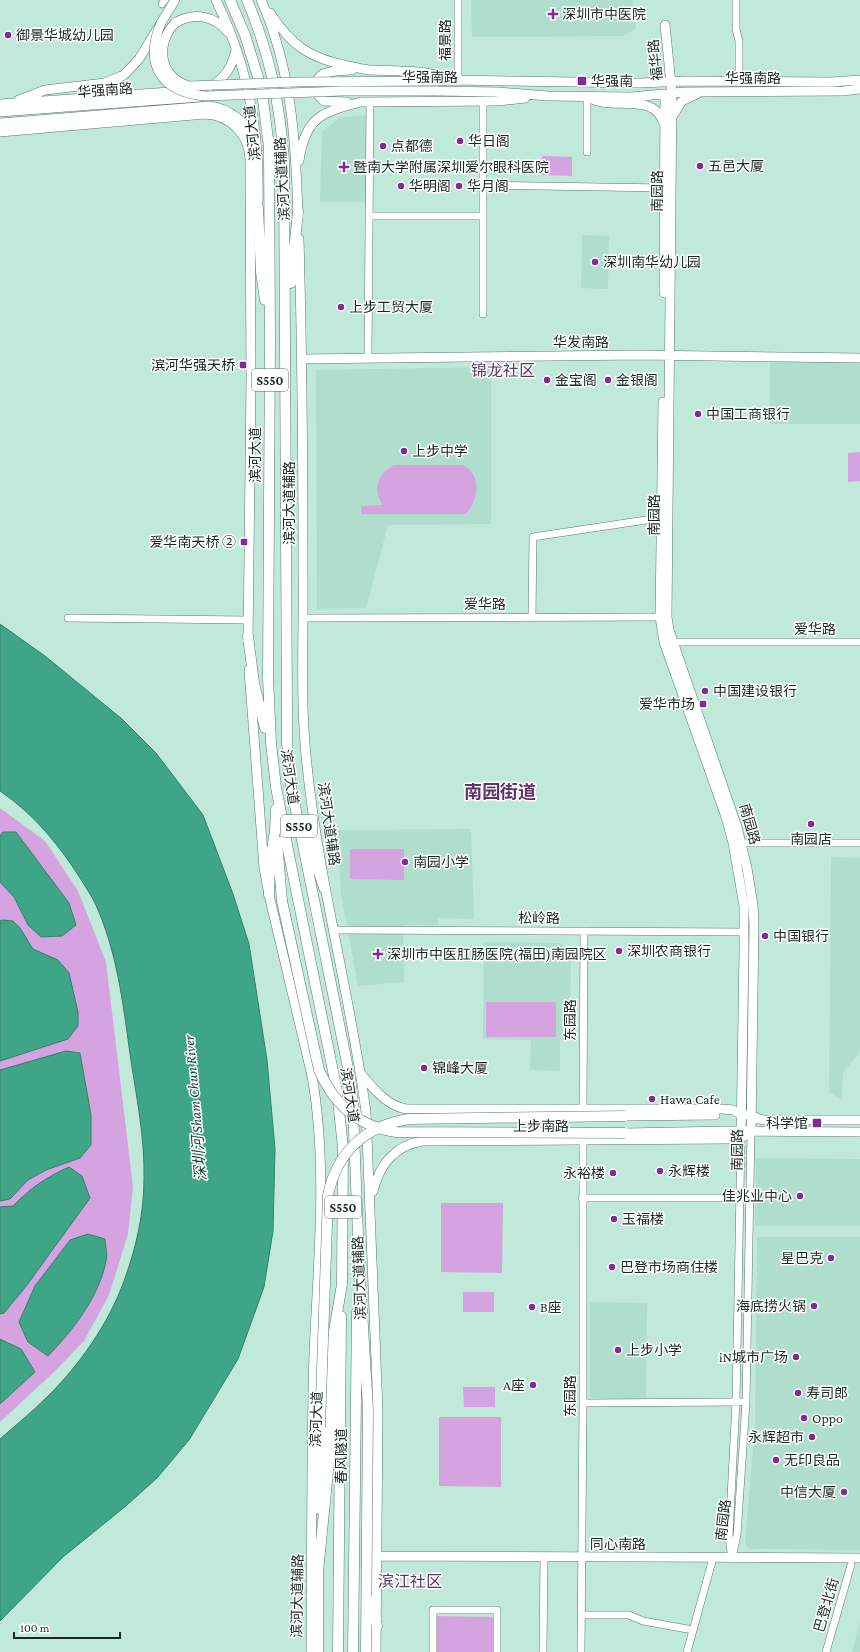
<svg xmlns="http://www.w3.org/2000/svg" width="860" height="1652" viewBox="0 0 860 1652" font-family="'Crimson Pro','Noto Sans SC',serif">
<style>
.built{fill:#afdecc}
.green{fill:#d4a3e0}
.water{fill:#3ea686;stroke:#338068}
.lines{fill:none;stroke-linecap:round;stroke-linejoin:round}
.minor-casing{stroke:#557a6c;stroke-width:8}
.major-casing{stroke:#557a6c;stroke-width:10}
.highway-casing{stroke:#557a6c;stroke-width:11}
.minor{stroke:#fff;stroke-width:7}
.major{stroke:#fff;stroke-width:9}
.highway{stroke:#fff;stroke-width:10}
.major-bridge-casing{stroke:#557a6c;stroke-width:10;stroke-linecap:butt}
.highway-bridge-casing{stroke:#557a6c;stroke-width:11;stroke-linecap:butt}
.major-bridge{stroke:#fff;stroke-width:9}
.highway-bridge{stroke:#fff;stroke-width:10}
.poi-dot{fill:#822a97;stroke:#fff;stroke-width:1.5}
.labels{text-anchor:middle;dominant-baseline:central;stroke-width:3;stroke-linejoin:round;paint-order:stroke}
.shield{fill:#fff;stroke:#5e6865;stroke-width:1}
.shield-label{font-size:13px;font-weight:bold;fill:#192823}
.poi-label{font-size:14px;fill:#192823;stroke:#fff;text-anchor:start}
.street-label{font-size:14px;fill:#192823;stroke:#fff}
.water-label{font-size:15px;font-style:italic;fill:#174335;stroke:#fff}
.quarter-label{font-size:16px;fill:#5f3469;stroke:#fff}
.district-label{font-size:18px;font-weight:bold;fill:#5f3469;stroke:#fff}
</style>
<rect width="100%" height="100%" fill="#c1e9d9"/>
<path class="built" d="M471,0H633L636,28L624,36L472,37Z
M367,115L366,202H320L322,132L339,118Z
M582,235L609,236L608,289L581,288Z
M770,360L860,361V424H770Z
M491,367V524L388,525L366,608L317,609L316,370Z
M471,829L474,919L438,918V925H403L404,982L358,986L341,894L337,830Z
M831,857L860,858V1051L843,1073L842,1100L829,1092Z
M484,942L561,943L571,954L570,1040H560V1071L530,1070L531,1040L483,1039Z
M756,1158L860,1159V1226H755Z
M757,1237H860V1550L749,1549L745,1543L755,1425Z
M590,1302L647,1303L646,1399L590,1398Z
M860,1622V1652H852Z"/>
<path class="green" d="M542,156L572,157V176L542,175Z
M860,452V481L848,482V453Z
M394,465H462C483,474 478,500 466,514H361V506L383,505C372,490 377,474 394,465Z
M0,808L45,841L78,891L106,962L133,1187L128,1234L109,1295L84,1341L53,1373L0,1422Z
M350,849H404V880L350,879Z
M486,1002H556V1037H486Z
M441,1203H503L502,1273L441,1272Z
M463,1292H494V1312H463Z
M463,1387H495V1407H464Z
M439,1417H501V1487L439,1486Z
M434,1616L493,1617V1652H434Z"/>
<path class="water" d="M0,624L45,656L122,719L156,753L203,815L233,894L249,944L267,1060L275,1149L273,1231L264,1287L238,1359L189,1440L157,1478L127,1505L63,1557L0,1621V1439C16,1425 32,1412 47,1397C79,1366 109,1323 124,1281C136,1248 144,1214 144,1179C145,1137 136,1095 130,1054C123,1003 117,951 95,903C91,895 86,888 82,881C60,846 34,814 0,791Z
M3,832H16L69,903L76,925L62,936L41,937L28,925L14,897L0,882V836Z
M3,920L13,921L20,928L33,949L58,960L69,973L78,1012V1026L68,1039L0,1061V921Z
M66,1051L80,1053L91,1115V1145L80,1158L46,1170L28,1180L10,1199L0,1201V1070Z
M69,1167L82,1176L90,1198L27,1285L4,1313L0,1314V1207L13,1206C32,1187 45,1178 69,1167Z
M88,1234L105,1239C105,1246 108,1254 106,1261C99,1297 73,1330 48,1356L28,1342L19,1322L35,1286L70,1240Z
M0,1339L21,1349L35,1372L0,1404Z"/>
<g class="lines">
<g class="minor-casing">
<path id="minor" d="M736,0V29L739,41V81
M162,4L165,0
M458,80V0
M587,96V152
M482,185L665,188
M369,216H482
M483,314V101
M368,358L370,102
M532,617L533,537L666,517
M68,618L248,620
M304,618L663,617
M674,642H860
M737,843H860
M333,930L744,932
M583,1109L584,931
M582,1198H740
M583,1403L740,1402
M731,1553L729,1535L736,1402L741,1138
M732,1558L737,1535L746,1402L751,1131
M581,1615H629L643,1621L693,1630
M433,1652V1610H497V1652
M543,1652L544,1558
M581,1652L583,1403V1140
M687,1652L713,1558
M826,1652L851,1565"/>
</g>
<g class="major-casing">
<path id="major" d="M216,0C243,55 257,115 258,177C258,189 259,202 257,214
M261,0C292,69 296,144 298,218
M270,13C292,46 309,58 348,66C356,67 364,70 372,70C398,71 423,70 448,78
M175,23C194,12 214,15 229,33
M665,25L672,93L667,617L669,630L737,827L747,868L753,905L754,925L751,1131
M436,81L453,80L641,83L685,81L831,82L860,80
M210,87C225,78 232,67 236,50
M436,91L499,92L548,96L631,97L685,92L843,91L860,89
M590,98C612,111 655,91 664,124
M19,100L45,90L105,83L124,75L139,59L175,0
M347,102L324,101L319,96C309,69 334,71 352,70
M0,104L184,91
M0,112L200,97
M673,115L682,101L697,94
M0,123L210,106C230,109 247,122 254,142
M0,132L205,114C230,115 249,134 250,159L251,381L248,643
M299,161C305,117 322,112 361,102L498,101L525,98
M299,239C302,349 303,460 303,570C304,632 300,694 306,755C317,876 350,992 366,1112L378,1411L376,1652
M664,293L665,94
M302,359L640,355L860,358
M663,402L660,617L664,642L726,817L733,843L744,906V952L741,1138
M249,670L264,868L269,895L312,1076C328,1166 318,1262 314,1353C311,1453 312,1552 311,1652
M361,1074C374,1089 386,1105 406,1109H722L733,1110L742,1115
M748,1115C754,1115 757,1119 763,1120H860
M625,1116L715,1115
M625,1133L728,1131L860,1132
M373,1191C380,1164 394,1146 422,1141L728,1139L745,1136
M377,1556L860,1558"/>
</g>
<g class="highway-casing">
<path id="highway" d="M230,0L245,35L258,77L263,100L269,147L270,339L268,678L271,743L276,787L289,855L337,1091L343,1148L342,1284L333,1337L329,1461L318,1572V1652
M247,0C270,54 280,104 284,162L287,714V743L291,786L350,1078L353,1107L359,1261L368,1409L366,1652
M258,208L261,272L265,300
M291,283L298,211
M248,636L254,683L265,728
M306,833L324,888
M277,841L282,901
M269,895L270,861L275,831L276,809
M319,1509L320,1427
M371,1601L377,1626
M338,1652L341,1316
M353,1652L357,1312"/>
</g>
<use href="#minor" class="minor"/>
<use href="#major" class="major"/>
<use href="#highway" class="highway"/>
<g class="major-bridge-casing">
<path id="major-bridge" d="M161,23C143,65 162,92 205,96L343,91H436
M175,23C155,44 159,77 189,86L296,82L436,81"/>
</g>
<g class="highway-bridge-casing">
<path id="highway-bridge" d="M282,901L319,1070C334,1104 358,1127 396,1132L625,1133
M320,1427L328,1195C337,1152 365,1126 409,1119L625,1116"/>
</g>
<use href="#major-bridge" class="major-bridge"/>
<use href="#highway-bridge" class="highway-bridge"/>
</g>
<g class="poi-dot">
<path d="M551 8h4v4h4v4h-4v4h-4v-4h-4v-4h4z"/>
<circle cx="8" cy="35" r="4"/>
<rect x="577" y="76" width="10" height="10" rx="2"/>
<circle cx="460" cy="141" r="4"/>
<circle cx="383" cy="146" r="4"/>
<circle cx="700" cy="166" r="4"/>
<path d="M342 161h4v4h4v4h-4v4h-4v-4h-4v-4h4z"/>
<circle cx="401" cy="186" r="4"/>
<circle cx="459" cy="186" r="4"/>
<circle cx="595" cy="262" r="4"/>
<circle cx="341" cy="307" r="4"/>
<rect x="239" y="361" width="8" height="8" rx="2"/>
<circle cx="547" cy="380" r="4"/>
<circle cx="608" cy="380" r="4"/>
<circle cx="698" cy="414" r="4"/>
<circle cx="404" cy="451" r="4"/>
<rect x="240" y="538" width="8" height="8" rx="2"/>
<circle cx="705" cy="691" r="4"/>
<rect x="699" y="700" width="8" height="8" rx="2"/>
<circle cx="811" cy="824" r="4"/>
<circle cx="405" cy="862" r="4"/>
<circle cx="765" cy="936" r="4"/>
<circle cx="619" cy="951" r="4"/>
<path d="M376 948h4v4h4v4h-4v4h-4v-4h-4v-4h4z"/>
<circle cx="424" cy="1068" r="4"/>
<circle cx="652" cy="1099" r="4"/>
<rect x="812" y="1118" width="10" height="10" rx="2"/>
<circle cx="660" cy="1171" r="4"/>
<circle cx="613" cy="1173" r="4"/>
<circle cx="800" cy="1196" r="4"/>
<circle cx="614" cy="1219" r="4"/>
<circle cx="831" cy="1258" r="4"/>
<circle cx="612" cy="1267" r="4"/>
<circle cx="814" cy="1306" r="4"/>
<circle cx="532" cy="1307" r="4"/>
<circle cx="618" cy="1350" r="4"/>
<circle cx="796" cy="1357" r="4"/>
<circle cx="533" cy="1385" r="4"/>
<circle cx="798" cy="1393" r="4"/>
<circle cx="804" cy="1418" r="4"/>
<circle cx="812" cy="1437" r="4"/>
<circle cx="776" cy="1460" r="4"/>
<circle cx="844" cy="1492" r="4"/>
</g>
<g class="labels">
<g class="shield">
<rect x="252" y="369" width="36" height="22" rx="3"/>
<rect x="281" y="815" width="36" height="22" rx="3"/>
<rect x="325" y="1196" width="36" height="22" rx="3"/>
</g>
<g class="shield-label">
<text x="270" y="380">S550</text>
<text x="299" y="826">S550</text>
<text x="343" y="1207">S550</text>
</g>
<g class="poi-label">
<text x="562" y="14">深圳市中医院</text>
<text x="16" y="35">御景华城幼儿园</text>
<text x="591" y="81">华强南</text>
<text x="468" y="141">华日阁</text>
<text x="391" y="146">点都德</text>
<text x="708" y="166">五邑大厦</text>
<text x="353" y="167">暨南大学附属深圳爱尔眼科医院</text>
<text x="409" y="186">华明阁</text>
<text x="467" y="186">华月阁</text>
<text x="603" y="262">深圳南华幼儿园</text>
<text x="349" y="307">上步工贸大厦</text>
<text x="235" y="365" text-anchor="end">滨河华强天桥</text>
<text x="555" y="380">金宝阁</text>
<text x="616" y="380">金银阁</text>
<text x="706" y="414">中国工商银行</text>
<text x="412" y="451">上步中学</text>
<text x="236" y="542" text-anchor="end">爱华南天桥 ②</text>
<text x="713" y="691">中国建设银行</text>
<text x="695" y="704" text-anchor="end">爱华市场</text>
<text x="811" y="839" text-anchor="middle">南园店</text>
<text x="413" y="862">南园小学</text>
<text x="773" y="936">中国银行</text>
<text x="627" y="951">深圳农商银行</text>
<text x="387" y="954">深圳市中医肛肠医院(福田)南园院区</text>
<text x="432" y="1068">锦峰大厦</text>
<text x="660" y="1099">Hawa Cafe</text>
<text x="808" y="1123" text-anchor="end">科学馆</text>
<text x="668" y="1171">永辉楼</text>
<text x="605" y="1173" text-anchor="end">永裕楼</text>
<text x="792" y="1196" text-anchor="end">佳兆业中心</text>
<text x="622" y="1219">玉福楼</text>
<text x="823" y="1258" text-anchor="end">星巴克</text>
<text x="620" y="1267">巴登市场商住楼</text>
<text x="806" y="1306" text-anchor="end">海底捞火锅</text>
<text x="540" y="1307">B座</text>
<text x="626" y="1350">上步小学</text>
<text x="788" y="1357" text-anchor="end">iN城市广场</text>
<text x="525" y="1385" text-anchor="end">A座</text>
<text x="806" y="1393">寿司郎</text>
<text x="812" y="1418">Oppo</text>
<text x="804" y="1437" text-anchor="end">永辉超市</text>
<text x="784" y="1460">无印良品</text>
<text x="836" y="1492" text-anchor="end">中信大厦</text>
</g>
<g class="street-label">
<text transform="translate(445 40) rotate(-90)">福景路</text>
<text transform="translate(655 60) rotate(-96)">福华路</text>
<text x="430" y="77">华强南路</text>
<text x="753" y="78">华强南路</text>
<text transform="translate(105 90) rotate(-4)">华强南路</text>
<text transform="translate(252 133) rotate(-96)">滨河大道</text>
<text transform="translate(282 179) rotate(-93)">滨河大道辅路</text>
<text transform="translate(657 191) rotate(-89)">南园路</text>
<text x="581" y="342">华发南路</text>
<text transform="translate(255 455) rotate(-90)">滨河大道</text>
<text transform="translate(289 503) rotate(-90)">滨河大道辅路</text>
<text transform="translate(654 515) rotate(-90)">南园路</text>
<text x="485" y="604">爱华路</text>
<text x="815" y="629">爱华路</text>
<text transform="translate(290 777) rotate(82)">滨河大道</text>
<text transform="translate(329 824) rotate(82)">滨河大道辅路</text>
<text transform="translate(750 824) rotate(74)">南园路</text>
<text x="539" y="918">松岭路</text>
<text transform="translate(570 1020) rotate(-90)">东园路</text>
<text transform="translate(350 1095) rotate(81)">滨河大道</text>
<text x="541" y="1126">上步南路</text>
<text transform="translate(737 1150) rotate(-89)">南园路</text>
<text transform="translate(359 1278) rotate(-92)">滨河大道辅路</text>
<text transform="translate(570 1396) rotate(-90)">东园路</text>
<text transform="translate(316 1419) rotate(-88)">滨河大道</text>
<text transform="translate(341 1456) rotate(-90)">春风隧道</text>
<text transform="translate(723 1520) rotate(-83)">南园路</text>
<text x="618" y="1544">同心南路</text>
<text transform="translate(297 1596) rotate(-89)">滨河大道辅路</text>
<text transform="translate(826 1605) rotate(-74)">巴登北街</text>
</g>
<g class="water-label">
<text transform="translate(195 1108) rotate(-95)">深圳河 Sham Chun River</text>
</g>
<g class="quarter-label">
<text x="503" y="370">锦龙社区</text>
<text x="410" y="1581">滨江社区</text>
</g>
<g class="district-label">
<text x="500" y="792">南园街道</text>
</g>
</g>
<path d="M14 1632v6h106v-6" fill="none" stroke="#192823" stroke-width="2"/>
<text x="20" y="1632" font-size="12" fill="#192823" stroke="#ffffff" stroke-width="3" paint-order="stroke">100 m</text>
</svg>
